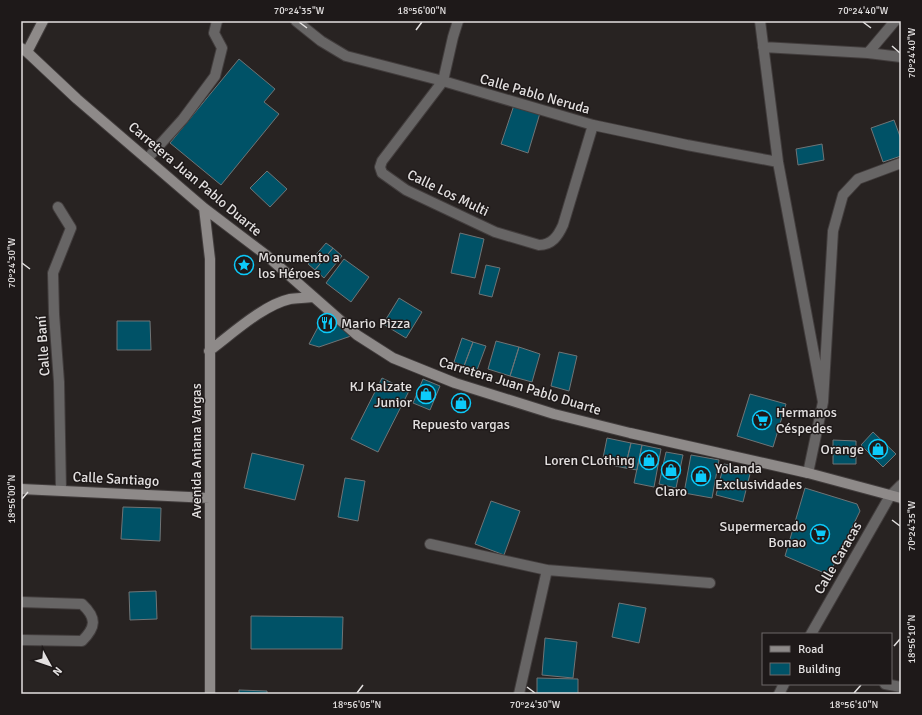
<svg xmlns="http://www.w3.org/2000/svg" width="922" height="715" viewBox="0 0 922 715" font-family="Signika,sans-serif">
<style>
.building{fill:#005267;stroke:#6f7476}
.lines{fill:none;stroke-linecap:round;stroke-linejoin:round}
.street-casing{stroke:#423d3d;stroke-width:12}
.secondary-casing{stroke:#423d3d;stroke-width:12}
.street{stroke:#676565;stroke-width:10}
.secondary{stroke:#8e8a89;stroke-width:10}
.ticks{fill:none;stroke:#e3e0e0;stroke-width:1.5}
.labels{text-anchor:middle;dominant-baseline:central;stroke-width:3;stroke-linejoin:round;paint-order:stroke}
.street-label{font-size:14px;fill:#e3e0e0;stroke:#1e1919}
.poi-label{font-size:14px;fill:#e3e0e0;stroke:#1e1919;text-anchor:start}
.neatline{fill:none;stroke:#e3e0e0;stroke-width:1.5}
.ticks-label{font-size:10px;text-anchor:middle;fill:#e3e0e0}
</style>
<rect width="100%" height="100%" fill="#282322"/>
<path class="building" d="M239,59L275,89L264,102L279,114L221,185L170,143Z
M514,105L540,113L528,153L501,144Z
M894,120L901,139V156L883,162L871,128Z
M822,144L824,160L798,165L796,149Z
M267,171L287,189L270,207L250,188Z
M460,233L484,239L475,278L451,273Z
M326,243L333,248L315,270L308,264Z
M333,248L342,256L324,278L315,270Z
M344,259L369,277L351,302L326,283Z
M486,265L500,268L492,297L479,294Z
M399,298L422,312L406,338L383,324Z
M325,314L351,336L319,347L309,344Z
M117,321H150L151,350H117Z
M462,338L473,342L464,366L454,362Z
M496,341L519,347L510,376L488,369Z
M473,342L486,346L477,370L464,366Z
M519,347L540,354L532,382L510,376Z
M559,352L577,356L569,391L551,386Z
M382,378L409,391L378,452L351,439Z
M423,379L440,386L430,410L413,403Z
M750,394L786,404L773,447L737,436Z
M873,432L896,454L883,467L861,445Z
M607,438L631,443L625,468L602,463Z
M833,440L856,441V464H833Z
M631,443L642,445L637,470L625,468Z
M642,445L661,449L654,487L634,483Z
M666,452L683,455L676,488L659,484Z
M252,453L304,465L295,500L244,488Z
M691,455L719,460L712,498L684,493Z
M724,464L751,470L743,502L716,495Z
M345,478L365,481L358,521L338,517Z
M805,488L857,504L860,511L829,575L785,556Z
M491,501L520,511L504,555L475,544Z
M123,507L161,508L160,541L121,539Z
M156,591L157,619L130,620L129,592Z
M619,603L646,608L639,643L612,637Z
M251,616L343,617L342,649H251Z
M545,638L577,642L573,678L542,675Z
M537,678L578,679V694H537Z
M239,690L267,691V694H239Z"/>
<g class="lines">
<g class="street-casing">
<path id="street" d="M296,21L321,41L346,56L443,81L593,125L687,145L778,162
M458,21L453,37L443,81L382,161L380,167L382,173L406,190L495,232L539,245C552,245 558,236 563,225L593,125
M760,21L778,162L823,402
M763,47L868,53L901,57
M868,53L895,21
M147,159L183,119L215,76L222,48L214,33L217,21
M58,207L71,228L53,273L54,314L59,382L61,490
M808,473L823,402L833,231L843,195L858,179L901,163
M430,544L547,570L710,583
M21,602L82,604C97,618 96,627 82,641L21,640
M811,634L890,496L901,485
M885,684L901,687
M519,694L547,570
M779,694L784,684"/>
</g>
<g class="secondary-casing">
<path id="secondary" d="M21,48L27,52L77,99L204,208L266,255L357,335L393,358L455,383L554,414L630,433L808,473L901,498
M27,52L43,21
M204,208L210,259V694
M209,351C232,334 263,305 290,299C297,298 305,298 312,297
M21,489L210,498"/>
</g>
<use href="#street" class="street"/>
<use href="#secondary" class="secondary"/>
</g>
<path class="ticks" d="M299,22L307,28M863,22L871,28M416,30L422,22M892,46L900,53M22,263L30,269M22,499L28,492M892,520L900,526M894,646L900,639M527,687L535,693M357,693L363,685M854,693L861,685"/>
<defs>
<g id="sight-ring" transform="scale(1)"><circle r="9.5" fill="#1e1919" stroke="#0ccafa" stroke-width="1.5"/><path d="M0-6L1.8-2.2L6-1.7L2.9 1.2L3.7 5.4L0 3.3L-3.7 5.4L-2.9 1.2L-6-1.7L-1.8-2.2Z" fill="#0ccafa"/></g>
<g id="restaurant-ring" transform="scale(1)"><circle r="9.5" fill="#1e1919" stroke="#0ccafa" stroke-width="1.5"/><path d="M-5-6h1v4h1v-4h1v4h1v-4h1v5L-1.5 .5V6h-2V.5L-5-1ZM5-6V6H3V1.5H1.5Q1.5-4 5-6Z" fill="#0ccafa"/></g>
<g id="shop-ring" transform="scale(1)"><circle r="9.5" fill="#1e1919" stroke="#0ccafa" stroke-width="1.5"/><path d="M-5-2.5h2.3a2.7 3.5 0 0 1 5.4 0H5L5.5 6h-11ZM-1.5-2.5h3a1.5 2.3 0 0 0-3 0Z" fill="#0ccafa"/></g>
<g id="supermarket-ring" transform="scale(1)"><circle r="9.5" fill="#1e1919" stroke="#0ccafa" stroke-width="1.5"/><path d="M-6-5.5h2.5l.6 2H6L4.5 2H-2.5L-4.4-4H-6ZM-1.5 3.2a1.3 1.3 0 1 0 .1 0ZM3 3.2a1.3 1.3 0 1 0 .1 0Z" fill="#0ccafa"/></g>
</defs>
<g fill-rule="evenodd">
<use href="#sight-ring" x="244" y="265"/>
<use href="#restaurant-ring" x="327" y="323"/>
<use href="#shop-ring" x="426" y="394"/>
<use href="#shop-ring" x="461" y="403"/>
<use href="#supermarket-ring" x="762" y="420"/>
<use href="#shop-ring" x="878" y="449"/>
<use href="#shop-ring" x="649" y="460"/>
<use href="#shop-ring" x="671" y="470"/>
<use href="#shop-ring" x="701" y="476"/>
<use href="#supermarket-ring" x="820" y="534"/>
</g>
<g class="labels">
<g class="street-label">
<text transform="translate(535 94) rotate(16)">Calle Pablo Neruda</text>
<text transform="translate(195 179) rotate(40)">Carretera Juan Pablo Duarte</text>
<text transform="translate(448 193) rotate(26)">Calle Los Multi</text>
<text transform="translate(43 346) rotate(-94)">Calle Baní</text>
<text transform="translate(520 386) rotate(17)">Carretera Juan Pablo Duarte</text>
<text transform="translate(196 451) rotate(-90)">Avenida Aniana Vargas</text>
<text transform="translate(116 479) rotate(3)">Calle Santiago</text>
<text transform="translate(838 558) rotate(-60)">Calle Caracas</text>
</g>
<g class="poi-label">
<text x="258" y="257">Monumento a<tspan x="258" dy="16">los Héroes</tspan></text>
<text x="341" y="323">Mario Pizza</text>
<text x="412" y="386" text-anchor="end">KJ Kalzate<tspan x="412" dy="16">Junior</tspan></text>
<text x="776" y="412">Hermanos<tspan x="776" dy="16">Céspedes</tspan></text>
<text x="461" y="424" text-anchor="middle">Repuesto vargas</text>
<text x="864" y="449" text-anchor="end">Orange</text>
<text x="635" y="460" text-anchor="end">Loren CLothing</text>
<text x="715" y="468">Yolanda<tspan x="715" dy="16">Exclusividades</tspan></text>
<text x="671" y="491" text-anchor="middle">Claro</text>
<text x="806" y="526" text-anchor="end">Supermercado<tspan x="806" dy="16">Bonao</tspan></text>
</g>
</g>
<rect width="922" height="715" fill="none" stroke="#1e1919" stroke-width="44"/>
<rect x="762" y="633" width="130" height="52" fill="#1e1919" stroke="#6d6969"/>
<rect x="770" y="646" width="20" height="6" fill="#8e8a89" stroke="#6d6969"/>
<text x="798" y="653" font-size="12" fill="#e3e0e0">Road</text>
<rect x="770" y="663" width="20" height="12" fill="#005267" stroke="#6d6969"/>
<text x="798" y="673" font-size="12" fill="#e3e0e0">Building</text>
<g transform="translate(50 665) rotate(130)" stroke="#1e1919" stroke-width="3" paint-order="stroke">
<path d="M0-3L7 15L0 10L-7 15Z" fill="#e3e0e0"/>
<text y="-6" font-size="11" font-weight="bold" text-anchor="middle" fill="#e3e0e0">N</text>
</g>
<rect x="22" y="22" width="878" height="671" class="neatline"/>
<g class="ticks-label">
<text x="299" y="14">70°24'35"W</text>
<text x="422" y="14">18°56'00"N</text>
<text x="863" y="14">70°24'40"W</text>
<text transform="translate(911 53) rotate(-90)" y="4">70°24'40"W</text>
<text transform="translate(11 263) rotate(-90)" y="4">70°24'30"W</text>
<text transform="translate(11 499) rotate(-90)" y="4">18°56'00"N</text>
<text transform="translate(911 526) rotate(-90)" y="4">70°24'35"W</text>
<text transform="translate(911 639) rotate(-90)" y="4">18°56'10"N</text>
<text x="357" y="708">18°56'05"N</text>
<text x="535" y="708">70°24'30"W</text>
<text x="854" y="708">18°56'10"N</text>
</g>
</svg>
